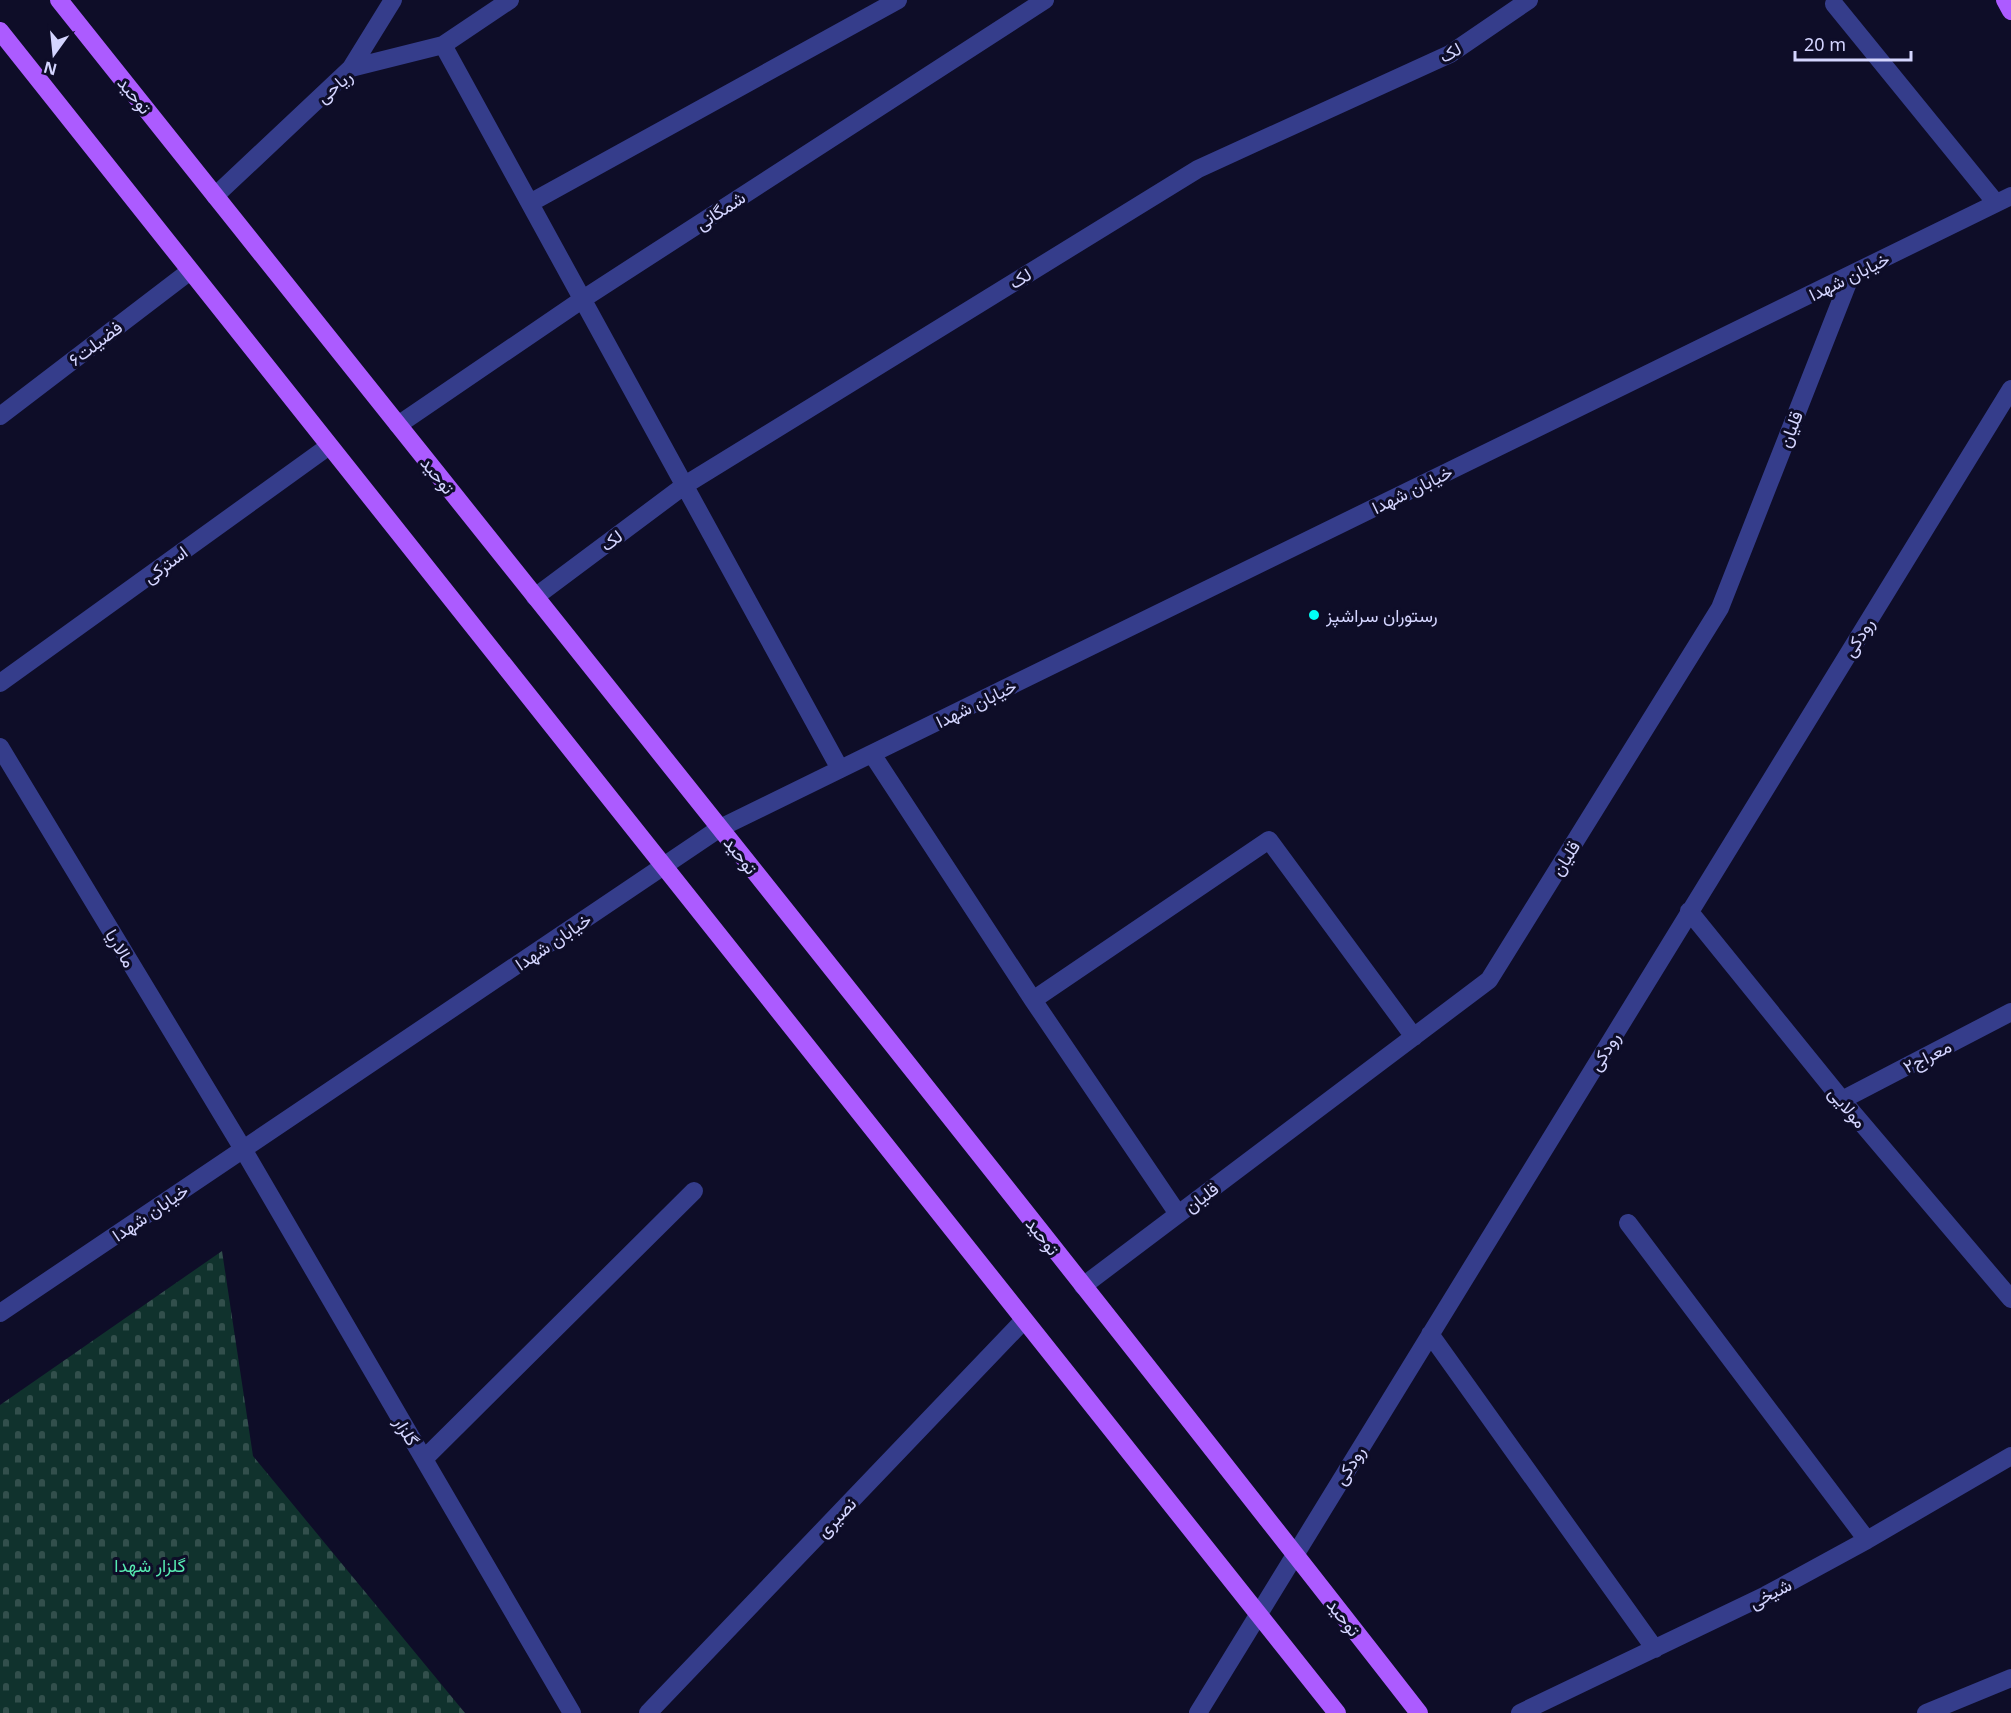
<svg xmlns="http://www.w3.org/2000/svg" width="2011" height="1713" viewBox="0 0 2011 1713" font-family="'Noto Sans',Vazirmatn,sans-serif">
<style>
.cemetery{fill:url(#cemetery-stones)}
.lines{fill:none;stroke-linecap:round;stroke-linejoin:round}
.minor{stroke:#353d8b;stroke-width:18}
.major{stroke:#ac5bff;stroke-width:18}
.poi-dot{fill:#00fff6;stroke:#0e0d28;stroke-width:2}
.labels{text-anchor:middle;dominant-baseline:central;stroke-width:6;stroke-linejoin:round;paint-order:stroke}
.street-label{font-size:18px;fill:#d4d5ff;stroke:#0e0d28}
.poi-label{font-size:18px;fill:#d4d5ff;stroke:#0e0d28;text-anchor:start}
.park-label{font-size:18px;fill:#56eab1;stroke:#0e0d28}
</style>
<defs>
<pattern id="cemetery-stones" width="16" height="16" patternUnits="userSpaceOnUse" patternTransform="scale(1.5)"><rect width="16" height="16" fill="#10322d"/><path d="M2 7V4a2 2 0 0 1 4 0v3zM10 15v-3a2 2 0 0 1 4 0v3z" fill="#324f4c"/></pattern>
</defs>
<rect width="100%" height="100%" fill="#0e0d28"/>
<path class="cemetery" d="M222,1251L253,1456L465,1713H0V1405Z"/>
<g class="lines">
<path class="minor" d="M1834,4L1996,203
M443,45L840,769
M351,68L393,0
M215,196L351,68L443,45L510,0
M530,203L898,0
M0,416L190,271
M398,425L583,299L1045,0
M535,597L685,485L1198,169L1450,54L1529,0
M0,683L329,446
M0,747L243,1149L572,1713
M872,754L1033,1000L1178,1214
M1689,911L1842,1100L2011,1299
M1033,1000L1269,840L1414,1037
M1842,1100L2011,1012
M1628,1223L1867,1540
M1083,1286L1489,980L1720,608L1851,275
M0,1313L720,828L2011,196
M1430,1334L1655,1649
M424,1459L694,1191
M648,1713L1024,1320
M1198,1713L2011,389
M1520,1713L1766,1595L1867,1540L2011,1456
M1926,1713L2011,1678"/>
<path class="major" d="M59,0C513,570 971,1138 1419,1713
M2005,0L2011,11
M0,31L1337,1713"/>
</g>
<circle class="poi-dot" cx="1314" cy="615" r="6"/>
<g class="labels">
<g class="street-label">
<text transform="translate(1450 52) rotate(-29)">لک</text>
<text transform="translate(334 86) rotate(-40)">ریاحی</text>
<text transform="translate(135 95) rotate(51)">توحید</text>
<text transform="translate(720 210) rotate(-33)">شمگانی</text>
<text transform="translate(1849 276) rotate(-26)">خیابان شهدا</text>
<text transform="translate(1020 278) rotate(-32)">لک</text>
<text transform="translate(95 343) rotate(-37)">فضیلت۶</text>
<text transform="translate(1790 429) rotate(-69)">قلیان</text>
<text transform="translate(438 475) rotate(51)">توحید</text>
<text transform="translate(1412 489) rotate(-26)">خیابان شهدا</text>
<text transform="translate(611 540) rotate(-37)">لک</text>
<text transform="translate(165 564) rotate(-36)">استرکی</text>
<text transform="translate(1858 637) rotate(-58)">رودکی</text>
<text transform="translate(976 703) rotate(-26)">خیابان شهدا</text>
<text transform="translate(741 855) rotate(52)">توحید</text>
<text transform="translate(1565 858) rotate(-58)">قلیان</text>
<text transform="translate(553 941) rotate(-34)">خیابان شهدا</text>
<text transform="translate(121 948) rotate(59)">مالاریا</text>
<text transform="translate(1604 1051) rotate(-58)">رودکی</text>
<text transform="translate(1927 1056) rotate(-27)">معراج۲</text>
<text transform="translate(1848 1107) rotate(50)">مولایی</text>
<text transform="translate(1201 1197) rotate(-37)">قلیان</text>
<text transform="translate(150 1212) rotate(-34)">خیابان شهدا</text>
<text transform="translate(1043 1236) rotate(52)">توحید</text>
<text transform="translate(407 1431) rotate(60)">گلزار</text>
<text transform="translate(1349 1465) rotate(-58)">رودکی</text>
<text transform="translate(836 1517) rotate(-46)">نصیری</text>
<text transform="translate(1770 1593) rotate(-27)">شیخی</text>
<text transform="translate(1344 1617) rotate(52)">توحید</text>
</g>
<g class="poi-label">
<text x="1326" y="615">رستوران سراشپز</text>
</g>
<g class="park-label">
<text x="150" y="1565">گلزار شهدا</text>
</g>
</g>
<g transform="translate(54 54) rotate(195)" stroke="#0e0d28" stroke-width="4.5" paint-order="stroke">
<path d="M0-4.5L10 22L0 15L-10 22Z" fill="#d4d5ff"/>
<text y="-9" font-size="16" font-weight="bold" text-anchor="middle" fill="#d4d5ff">N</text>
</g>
<path d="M1795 51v9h116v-9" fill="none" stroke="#d4d5ff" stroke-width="3"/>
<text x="1804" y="51" font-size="18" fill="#d4d5ff" stroke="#0e0d28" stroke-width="4.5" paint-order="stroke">20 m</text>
</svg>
